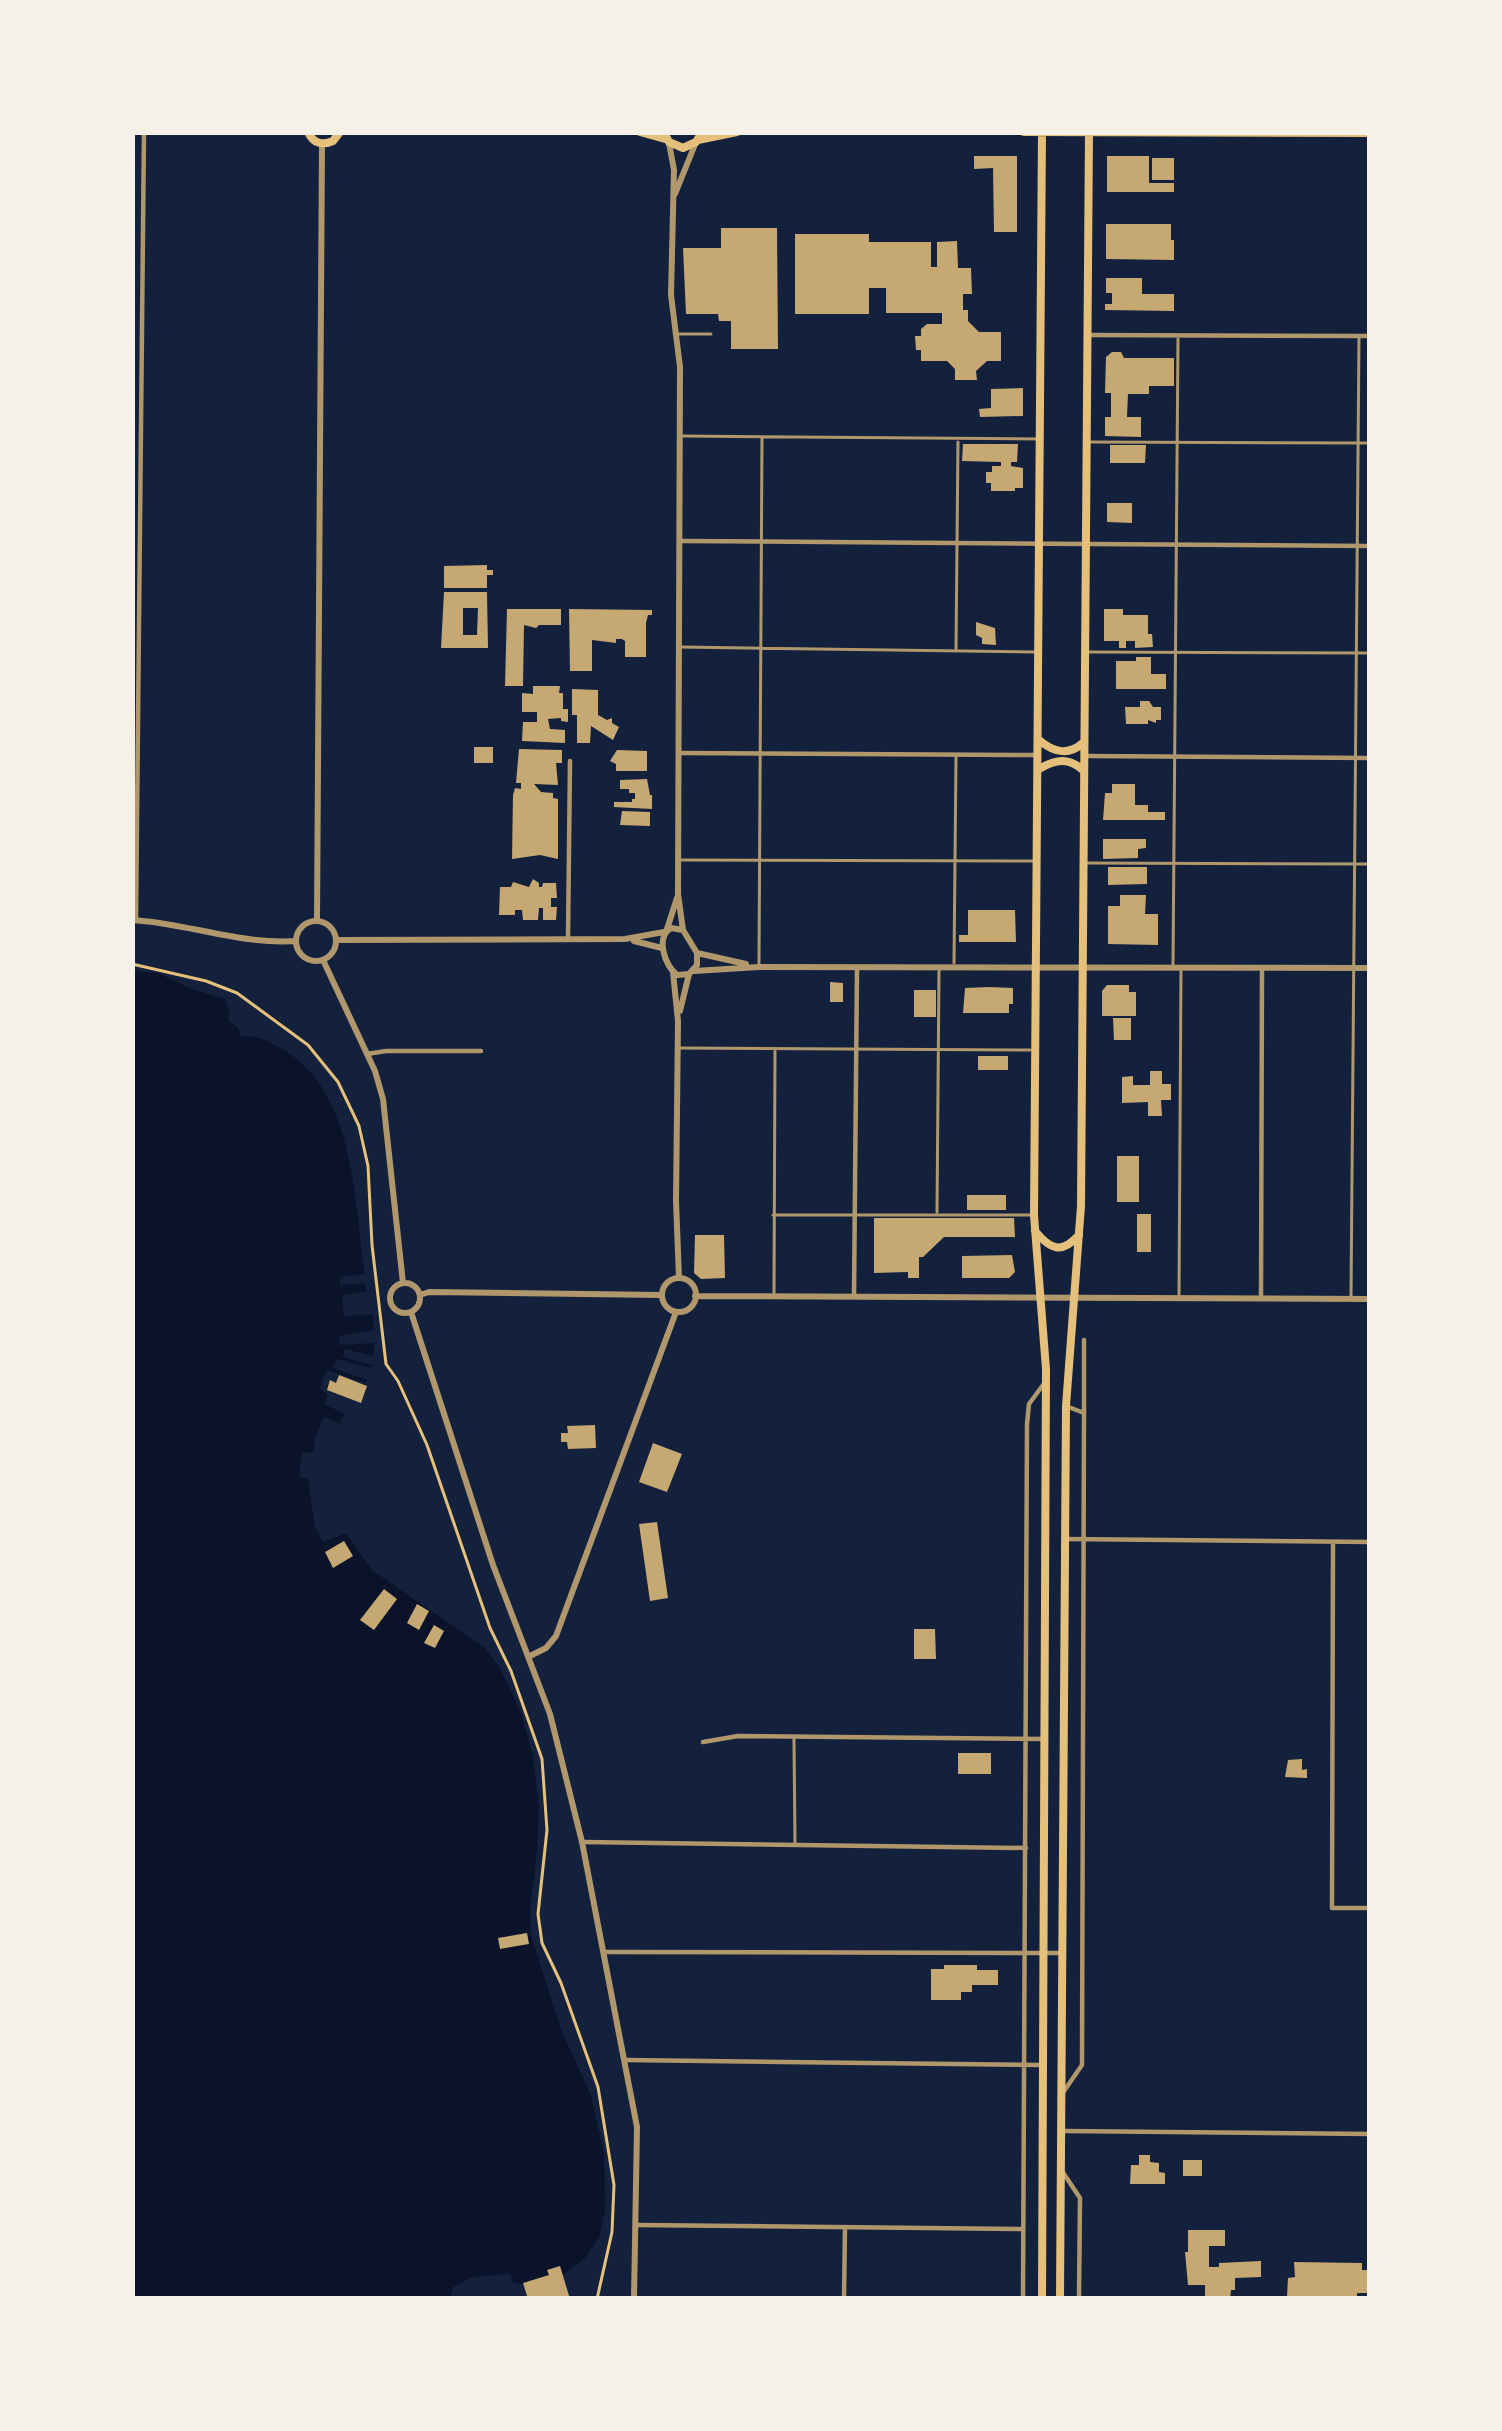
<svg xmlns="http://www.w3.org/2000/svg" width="1502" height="2431" viewBox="0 0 1502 2431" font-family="'IBM Plex Sans',sans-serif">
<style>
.water{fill:#0b132b}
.building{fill:#c6a872;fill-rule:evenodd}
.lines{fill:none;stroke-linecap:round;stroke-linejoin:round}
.path{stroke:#e5c07b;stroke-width:3}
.service{stroke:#b1986c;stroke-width:3}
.minor{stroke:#b1986c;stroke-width:4.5}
.tertiary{stroke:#b1986c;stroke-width:6}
.secondary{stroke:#e5c07b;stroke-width:8}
</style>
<rect width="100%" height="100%" fill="#14213d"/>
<path class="water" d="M132,971L158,973L192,989L225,999L229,1011V1021L238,1028L241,1036C257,1035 269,1041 284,1050C355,1093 354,1200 365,1274L340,1277V1285L365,1283L367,1292L342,1295L344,1316L373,1314L374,1330L339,1336L340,1345L374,1343V1356L345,1349L343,1357L372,1365L371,1368L337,1359L333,1368L367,1380L366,1383L326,1370L320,1389L328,1394L324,1404L345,1414L340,1424L324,1417L315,1438L313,1453L302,1452L299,1477L308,1479L315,1527L323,1542L346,1533L372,1570L485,1648L501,1670L521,1713L533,1757L539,1806L537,1852L530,1909L531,1936L561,2029L591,2096L604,2153L605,2210L599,2238L585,2258L564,2274L520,2284L512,2282L511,2274L473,2277L453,2287L450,2299H132Z"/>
<path class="building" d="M974,156H1017V232H994L993,168L974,169Z
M1107,156H1149V183H1174V192H1107Z
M1152,158H1174V180H1152Z
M1106,224H1171V240H1174V260L1106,259Z
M721,228H777L778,349H731V321H719L718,314H686L683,248H721Z
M795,234H869V242H931V267H937V242L957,241L958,268H971L972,294H963V310H968V321L979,332H1001V361H987L976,371L977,380H955V369L947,361H921V350H916L915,336H921V329L927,324H942V313H886V288H869V314H795Z
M1106,278H1142V294H1174V311L1105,310V304H1112V293H1106Z
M1112,352H1121L1124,358H1174V386H1149V394H1128L1127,417H1141V437L1105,436V417H1111V393H1105L1106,357Z
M1023,388V416L980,417L979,409L991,408V389Z
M963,444H1018L1017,462H1011V466L1023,468V488H1015V491H991V483H986V472H992V466H1001V462L962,461Z
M1110,445H1146L1145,463H1110Z
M1107,503H1132V523L1107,522Z
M487,565V570H493V575H487V588H444V566Z
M444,592H487L488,648H441ZM463,608H478L477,635H463Z
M507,609H561V625H539L536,628L524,625L523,686H505Z
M569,609L652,610V615H648L646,623V657H625V641L622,639H616V643L592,640V671H570Z
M1104,609H1123V615H1148V634H1152L1153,647L1135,648V641H1126V648H1119V641H1104Z
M976,622L995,628L996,645L982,644V638L976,635Z
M1136,657H1151V674H1166V689H1116V661H1136Z
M533,686H560L559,693H563V709H568V722L561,721V718L548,719L550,729L565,730V743L522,741L523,722H537V712H522V693L533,694Z
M572,689L598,690V715L607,720L612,718V723L619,727L613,740L591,726L590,743H577V715H572Z
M1140,701H1149L1153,707H1161V720H1156V723L1148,720V724H1126L1125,707H1140Z
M474,747H493V763H474Z
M519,749L562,750V763H556L558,785L534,784L541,792L553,793V798L558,799V859L540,855L512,859L513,795L515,788L521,789V783H516Z
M617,750L647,751V771H616V764L610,761Z
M647,779L650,795H652V809L614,807V802H632V799H635V793H629V789H620V780Z
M1112,784H1135V805H1148V812H1165V820H1103L1105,793H1112Z
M622,811L650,812V826L620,825Z
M1103,839H1146V848L1138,849V858L1103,859Z
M1108,867H1147V884L1108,885Z
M533,879L539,883V887H542L543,883H556L557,898H551V907H557L556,920H543V908H539L538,920H523L522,910H515V915H499L500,887H511L513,882L529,887Z
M1120,895H1146L1145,914H1158V945L1108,944V906H1120Z
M968,910H1015L1016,942H959V935H968Z
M830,982L843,983V1002H830Z
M1107,985H1129V992H1136V1016H1102V991Z
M989,987L1013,988V1004H1009V1013H963L965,988Z
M914,990H936V1017H914Z
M1113,1018H1131V1040H1114Z
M978,1056H1008V1070H978Z
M1150,1071H1162V1084H1171V1100H1161L1162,1116H1148V1102L1122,1103V1077L1133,1076V1085H1150Z
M1117,1156H1139V1202H1117Z
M967,1195H1006V1210H967Z
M1137,1214H1151V1252H1137Z
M874,1218H1014L1015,1237H944L923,1257H919V1278H908V1272L874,1273Z
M695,1235H724L725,1278L701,1279L694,1273Z
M1012,1255L1015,1272L1009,1278H962V1256Z
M339,1375L367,1386L361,1403L327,1390L330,1380L336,1383Z
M595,1425L596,1448L568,1449L567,1442H561V1433H568L567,1426Z
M653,1443L682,1454L667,1492L639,1482Z
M657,1522L668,1598L650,1601L639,1524Z
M344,1541L353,1556L333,1568L325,1552Z
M384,1589L397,1599L374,1630L360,1620Z
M417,1604L429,1611L419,1630L407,1623Z
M434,1625L444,1631L435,1648L424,1643Z
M914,1629H935L936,1659H914Z
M958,1753H991V1774H958Z
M1302,1759V1770L1307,1769V1778L1285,1777L1288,1760Z
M527,1933L529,1944L500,1949L498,1938Z
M944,1965H977V1970H998V1985H972V1992H961V2000H931V1969H944Z
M1139,2155H1150V2162L1159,2163V2172L1165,2173V2184H1130L1131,2165H1139Z
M1183,2160H1202V2176H1183Z
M1188,2230H1225V2246H1209V2267H1219V2263L1261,2261V2277L1235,2278V2290H1231L1230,2299H1205V2285H1188L1185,2252H1188Z
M1294,2262L1362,2263V2270H1370V2293H1357V2299L1287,2297L1288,2278L1295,2277Z
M560,2266L570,2299H528L523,2283L549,2275L547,2270Z"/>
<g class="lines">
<path class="path" d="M132,964L206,981L237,993L308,1045L338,1082L359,1126L368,1166L372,1245L386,1364L398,1381L427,1445L490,1628L511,1671L542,1759L547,1830L538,1914L542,1943L561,1983L598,2087L614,2185L612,2232L597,2299"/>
<path class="service" d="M679,334H711
M682,436L1038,439
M1090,442L1370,443
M681,647L1037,652
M956,649L958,442
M1087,652L1370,653
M680,860L1036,861
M1084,863L1370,864
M759,963L762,437
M954,963L956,757
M1173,965L1178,339
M680,1048L1030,1050
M937,1212L939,970
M773,1215H1032
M774,1293L775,1051
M1179,1296L1181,969
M1351,1297L1359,336
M794,1739L795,1844"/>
<path class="minor" d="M1087,335L1370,336
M680,541L1370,546
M679,753L1038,755
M1088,756L1370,758
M136,920L144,132
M568,939L570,761
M367,1054L386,1051H481
M854,1297L857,968
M1261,1298L1262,968
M1084,1413V1340
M1065,1539L1370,1542
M1333,1542L1332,1908H1370
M703,1742L738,1736L1045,1739
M582,1842L1026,1848
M604,1952L1060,1953
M626,2060L1040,2065
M1064,2091L1082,2065L1084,1413L1066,1406
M1064,2131L1370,2134
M1062,2171L1080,2198L1079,2299
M637,2225L1021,2229
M844,2299L845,2227
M1023,2299L1027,1424L1029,1404L1043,1385"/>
<path class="tertiary" d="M669,143L674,170L671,295L680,367L678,894L683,930
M675,194L696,142
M132,920C187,923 240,945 296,941
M317,920L322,144
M296 941a20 20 0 1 1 40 0a20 20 0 1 1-40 0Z
M671,928L683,930L697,953V965L689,974L677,975C665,965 655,938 671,928Z
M667,929L677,898
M337,940L625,939L664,932
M634,941L662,948
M697,953L746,964
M323,960L375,1071L383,1099L403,1283
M694,971L759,967L1370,968
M673,972L678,1021L676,1201L679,1278
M680,1011L689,974
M662 1295a17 17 0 1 1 34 0a17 17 0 1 1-34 0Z
M390 1298a15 15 0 1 1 30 0a15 15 0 1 1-30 0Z
M420,1295L429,1292L662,1295
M695,1296L1370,1299
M411,1312L493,1565L550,1714L582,1842L637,2127L634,2299
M530,1656L546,1648L556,1636L676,1312"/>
<path class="secondary" d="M308,132C313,143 322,146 333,141L340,132
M640,132L665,139
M664,132L669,142L683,148L696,142L702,132
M1024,132L1370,133
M1042,132L1034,1215L1046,1369L1042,2299
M698,140L737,132
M1039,740C1054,753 1069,756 1084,742
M1039,769C1056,759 1069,757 1084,771
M1035,1231C1050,1249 1061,1255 1079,1235
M1060,2299L1066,1406L1081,1206L1089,132"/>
</g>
<rect width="1502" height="2431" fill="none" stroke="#f6f1e7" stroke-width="270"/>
</svg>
